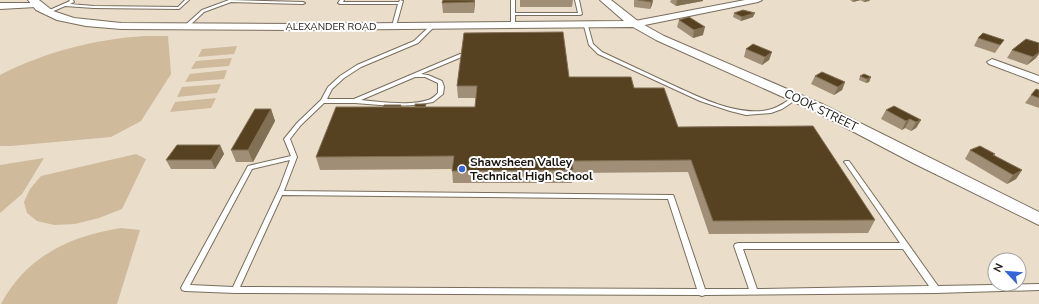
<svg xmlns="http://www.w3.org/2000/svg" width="1039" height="304" viewBox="0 0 1039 304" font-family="'Nunito Sans',sans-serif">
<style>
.green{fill:#cfba9c}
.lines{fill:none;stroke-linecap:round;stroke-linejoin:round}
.service-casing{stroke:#796e5d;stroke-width:2}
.minor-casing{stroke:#796e5d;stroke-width:2}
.tertiary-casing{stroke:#796e5d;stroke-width:2}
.service{fill:#fff;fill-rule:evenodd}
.minor{fill:#fff;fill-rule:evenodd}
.tertiary{fill:#fff;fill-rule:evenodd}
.wall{fill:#a08f76}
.shaded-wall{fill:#827054}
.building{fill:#564121;stroke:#827054}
.poi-dot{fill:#3666d6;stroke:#fff;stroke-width:1.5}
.labels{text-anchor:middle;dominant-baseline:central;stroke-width:4;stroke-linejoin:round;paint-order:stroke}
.far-street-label{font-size:10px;fill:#1b1610;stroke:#fff}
.street-label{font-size:12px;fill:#1b1610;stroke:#fff}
.poi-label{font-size:12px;font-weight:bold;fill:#1b1610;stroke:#fff;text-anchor:start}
</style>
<rect width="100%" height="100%" fill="#eaddca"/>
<path class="green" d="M145,36H168L171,74L141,121L111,137L11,146H0V75C45,52 95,39 145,36Z
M237,46L234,54L198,57L202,49Z
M232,58L229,66L191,69L196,61Z
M227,70L224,79L185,82L190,74Z
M221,84L217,93L177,97L182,87Z
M216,98L211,108L170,112L175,102Z
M136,154L146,159L122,209L99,218L75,224L54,225L37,221L27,213L24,202L30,189L41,176Z
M44,158L22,194L0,213V165Z
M121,228L140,230L117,304H1C26,257 69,236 121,228Z"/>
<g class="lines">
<g class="service-casing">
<path id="service" d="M69,0H73L74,2L70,4L94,6L178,7L185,0H189L179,9L94,8L65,6L49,13L45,12L70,1Z
M229,0L303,2L305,3L303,4L231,2L204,12L187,28H183V27L202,10Z
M340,0H344L343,2H399L400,0L403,1L396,26L394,27L392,26L398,4H340L338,3Z
M511,0H515V13H578L575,0H579L582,14L580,15H515V25L513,26L511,25Z
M431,25H433L435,26L418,43L361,67L344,78L332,89L327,99H354L460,54H464V56L421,74L428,75L442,81L444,87L443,94L433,102L415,105L393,106L355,103H324L301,125L290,139L297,157L284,191L671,195H673L674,197L705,289H749L734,246L735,244L738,243H900L845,163L844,162L845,161H849L938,286L1039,284V290L936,293L705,295L702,296L699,295L235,293L185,291L182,290L181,288L182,286L248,166L291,156L284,139L297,123L321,100L328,87L340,76L357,65L414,41ZM415,77H425L438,83V93C435,96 432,99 428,100C412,106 379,102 361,100ZM290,160L280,187L233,287L190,285L252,169ZM282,195L668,199L697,289L240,287ZM743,249H903L929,286L757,289Z
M584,25H586L588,26L593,44L602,52C623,62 645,72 666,82C695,95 735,117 768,110C778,108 787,101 795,96L797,95L800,97L782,109L771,113L746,115L730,111L700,101L598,54L589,45L584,26Z"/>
</g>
<g class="minor-casing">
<path id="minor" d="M745,0H762L758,2L635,27L631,24L635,21Z
M0,3H36L40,5L36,7L0,9Z
M992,59L1039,76V83L989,64L987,62Z"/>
</g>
<g class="tertiary-casing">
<path id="tertiary" d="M28,0H39L53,11L74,18L121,23L296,24L624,21L600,0H611L639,22L664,36L822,104L1039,212V225L913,163L812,110L656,40L633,27L296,30L121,29L86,26L57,20L36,10Z"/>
</g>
<use href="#service" class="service"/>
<use href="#minor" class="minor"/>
<use href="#tertiary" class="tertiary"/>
</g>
<path class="wall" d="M475,0L474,13H443L442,3Z
M520,0H573L572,7H520Z
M634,0H653L652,5L650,9L634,7Z
M671,0H703V1L676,6L670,2Z
M850,0H870L869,1L864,2L860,0L853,2Z
M734,13L753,17L741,21L733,17Z
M679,20L703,35L693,38L677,27Z
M978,38L1004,40L995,53L974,46Z
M746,49L772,52L769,60L762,65L744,57Z
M1012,50L1036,58L1027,65L1007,58Z
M815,76L845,82L842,90L834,95L811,84Z
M860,76L871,77L869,82L866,83L859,80Z
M569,77L634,88L678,127L875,220L868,233L709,234L688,172L573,173L572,183H453L452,169L320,170L316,157L402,107H475L476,98H458L457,86Z
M1039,90V108L1025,103L1031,95Z
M271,109L275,121L253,162H236L231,150Z
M886,110L921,120L916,128L911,131L905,128L902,130L881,119Z
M220,145L224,154L215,169H171L166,160Z
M970,150L994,155L1022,170L1016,179L1007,184L965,159Z"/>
<path class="shaded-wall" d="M474,0H475L474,13Z
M652,0H653L652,5L650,9L651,2Z
M677,0H703V1L676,6Z
M854,0H861L853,2Z
M865,0H870L869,1L864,2Z
M755,13L753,17L741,21L742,17Z
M705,27L703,35L693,38L694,30Z
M1039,48V54L1036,58L1027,65Z
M772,52L769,60L762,65L765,57Z
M871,77L869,82L866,83L867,79Z
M845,82L842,90L834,95L838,87Z
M271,109L275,121L253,162L248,150Z
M910,119L905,128L902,130L906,121Z
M921,120L916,128L911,131L916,122Z
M220,145L224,154L215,169L211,160Z
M1022,170L1016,179L1007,184L1013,175Z"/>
<path class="building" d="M443,0H474V2L442,3Z
M638,0H652L651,2Z
M743,10L755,13L742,17L734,13Z
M689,17L705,27L694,30L679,20Z
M563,32L569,77H631L634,88H664L678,127L813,126L875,220L713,221L691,160L572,161L573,170L452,171L454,156L316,157L336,107H475L477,86H457L464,33Z
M983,33L1004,40L1000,45L978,38Z
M1026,39L1039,43V52L1033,57L1012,50Z
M753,44L772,52L765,57L746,49Z
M822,72L845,82L838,87L815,76Z
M864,74L871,77L867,79L860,76Z
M1036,89L1039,90V98L1031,95Z
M415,104H426L425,107H415Z
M384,105H401V107H383Z
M894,106L921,120L916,122L910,119L906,121L886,110Z
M255,109H271L248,150H231Z
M177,145H220L211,160H166Z
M980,146L995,154L993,155L1022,170L1013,175L970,150Z"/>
<circle class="poi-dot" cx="462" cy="169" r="4"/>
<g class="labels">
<g class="far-street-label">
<text x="331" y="27">ALEXANDER ROAD</text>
</g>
<g class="street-label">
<text transform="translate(821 110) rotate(26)">COOK STREET</text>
</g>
<g class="poi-label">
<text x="470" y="162">Shawsheen Valley<tspan x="470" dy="14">Technical High School</tspan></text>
</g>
</g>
<g transform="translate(1007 272) rotate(296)"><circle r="19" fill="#ffffff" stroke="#a4a29f"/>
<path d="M0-3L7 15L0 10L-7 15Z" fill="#3666d6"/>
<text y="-6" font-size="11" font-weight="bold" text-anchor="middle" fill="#1b1610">N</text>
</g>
</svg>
